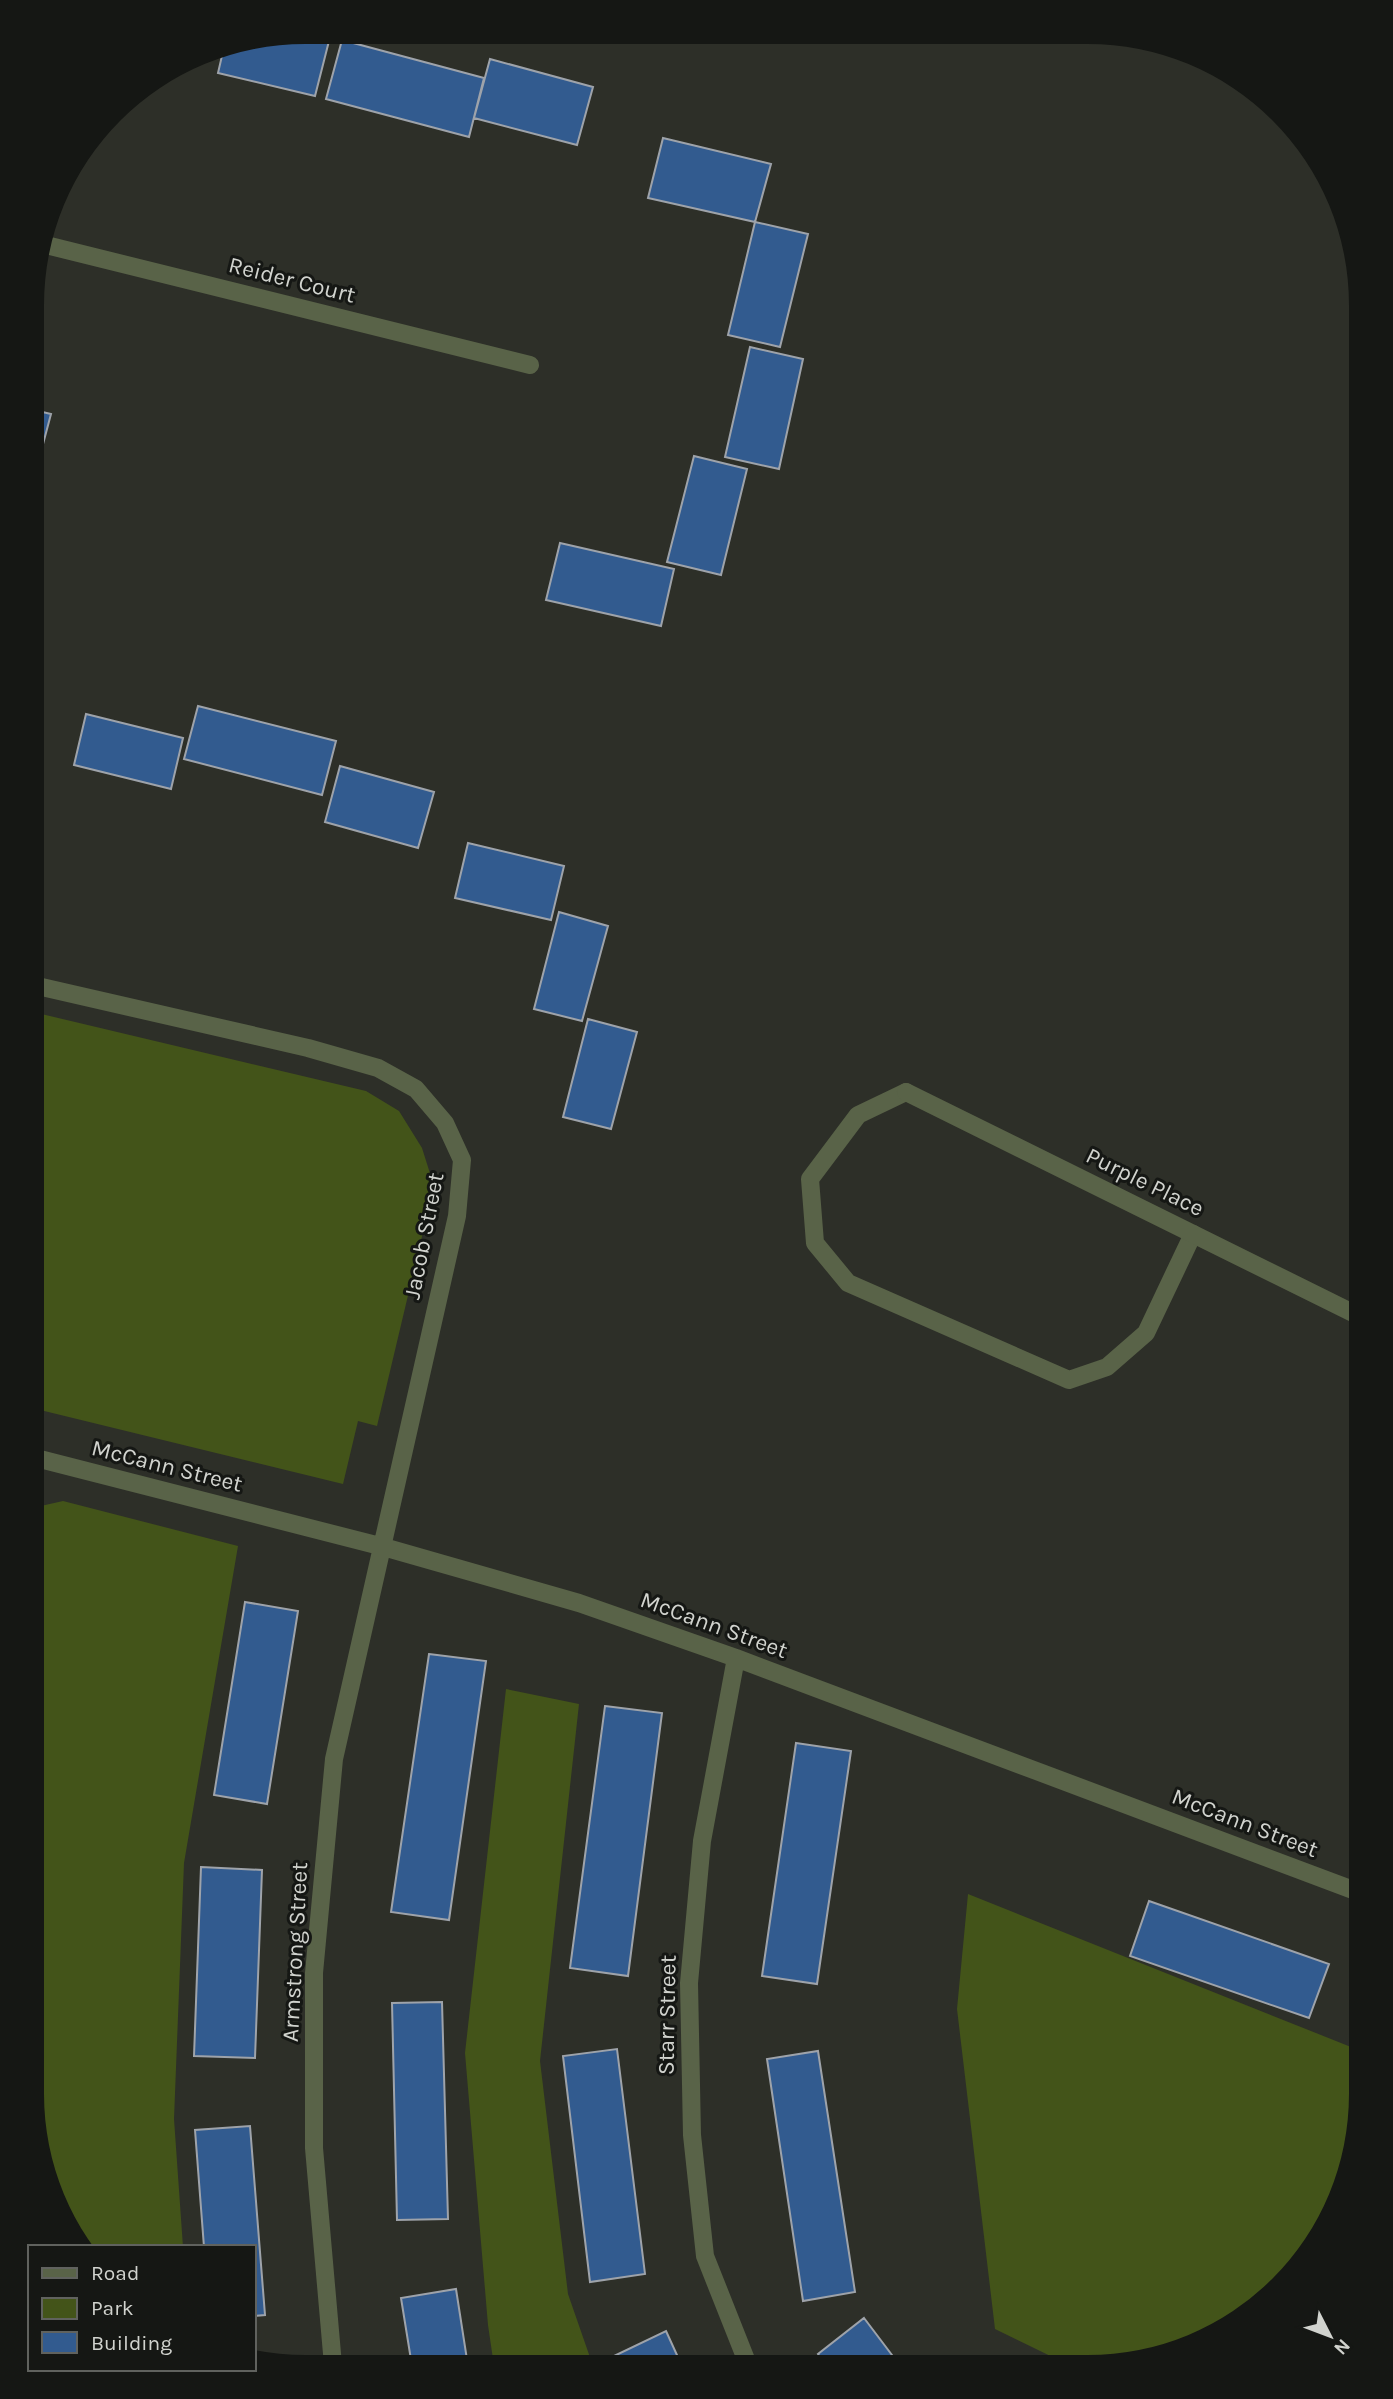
<svg xmlns="http://www.w3.org/2000/svg" width="1393" height="2399" viewBox="0 0 1393 2399" font-family="Karla,sans-serif">
<style>
.green{fill:#435419}
.building{fill:#325b8f;stroke:#9ea3aa;stroke-width:2}
.lines{fill:none;stroke-linecap:round;stroke-linejoin:round}
.service{stroke:#596348;stroke-width:18}
.minor{stroke:#596348;stroke-width:18}
.labels{text-anchor:middle;dominant-baseline:central;stroke-width:6;stroke-linejoin:round;paint-order:stroke}
.street-label{font-size:23px;fill:#d1d3ce;stroke:#151714}
</style>
<rect width="100%" height="100%" fill="#2d2f28"/>
<path class="green" d="M33,1012L366,1091L399,1111L422,1148L434,1186L377,1426L358,1421L343,1484L32,1408Z
M63,1501L238,1546L184,1863L174,2119L183,2247H80L52,2198L32,2094V1508Z
M506,1689L579,1704L540,2061L568,2294L593,2366H494L488,2325L465,2053Z
M968,1894L1361,2051C1361,2099 1359,2153 1341,2198C1316,2260 1254,2321 1193,2346C1166,2357 1119,2362 1089,2367H1073L995,2329L957,2009Z"/>
<path class="building" d="M305,32L330,37L315,96L218,73L224,47Z
M342,40L484,78L469,137L326,99Z
M490,59L593,87L577,145L474,118Z
M663,138L771,164L755,222L648,198Z
M755,222L808,234L780,347L728,335Z
M750,347L803,359L779,469L725,457Z
M34,410L51,414L34,478Z
M694,456L747,469L721,575L667,562Z
M560,543L674,569L661,626L546,600Z
M198,706L336,741L322,795L184,759Z
M86,714L183,738L171,789L74,765Z
M340,766L434,792L418,848L325,822Z
M468,843L564,866L551,920L455,898Z
M559,912L608,926L582,1021L534,1009Z
M588,1019L637,1032L611,1129L563,1117Z
M245,1602L298,1611L267,1804L214,1795Z
M429,1654L486,1661L449,1920L391,1912Z
M605,1706L662,1713L628,1976L570,1968Z
M796,1743L851,1751L817,1984L762,1976Z
M201,1867L262,1870L255,2058L194,2056Z
M1149,1901L1329,1964L1309,2018L1130,1956Z
M442,2002L448,2219L397,2220L392,2003Z
M617,2049L645,2274L590,2282L563,2056Z
M818,2051L855,2292L803,2301L767,2059Z
M250,2126L265,2315L254,2316V2247H204L195,2130Z
M456,2289L468,2366H412L401,2298Z
M864,2318L901,2367H827L818,2354Z
M666,2331L682,2366H619L614,2356Z"/>
<g class="lines">
<path class="service" d="M906,1092L858,1115L810,1179L815,1243L848,1283L1069,1380L1107,1367L1146,1333L1193,1234"/>
<path class="minor" d="M42,244L530,365
M33,985L308,1048L378,1068L416,1089L445,1123L462,1160L457,1216L334,1759L314,1973V2148L333,2365
M906,1092L1361,1317
M32,1457L380,1546L579,1603L736,1658L1361,1893
M736,1658L702,1841L689,1983L692,2135L705,2256L749,2367"/>
</g>
<g class="labels">
<g class="street-label">
<text transform="translate(292 280) rotate(14)">Reider Court</text>
<text transform="translate(1145 1182) rotate(26)">Purple Place</text>
<text transform="translate(424 1236) rotate(-79)">Jacob Street</text>
<text transform="translate(167 1466) rotate(14)">McCann Street</text>
<text transform="translate(714 1625) rotate(20)">McCann Street</text>
<text transform="translate(1245 1823) rotate(21)">McCann Street</text>
<text transform="translate(295 1952) rotate(-87)">Armstrong Street</text>
<text transform="translate(667 2015) rotate(-89)">Starr Street</text>
</g>
</g>
<path d="M0 0H1393V2399H0ZM305 44H1088A261 261 0 0 1 1349 305V2094A261 261 0 0 1 1088 2355H305A261 261 0 0 1 44 2094V305A261 261 0 0 1 305 44Z" fill="#151714" fill-rule="evenodd"/>
<rect x="28" y="2245" width="228" height="126" fill="#151714" stroke="#60625e" stroke-width="2"/>
<rect x="42" y="2268" width="35" height="10" fill="#596348" stroke="#60625e" stroke-width="2"/>
<text x="91" y="2280" font-size="21" fill="#d1d3ce">Road</text>
<rect x="42" y="2298" width="35" height="21" fill="#435419" stroke="#60625e" stroke-width="2"/>
<text x="91" y="2315" font-size="21" fill="#d1d3ce">Park</text>
<rect x="42" y="2332" width="35" height="21" fill="#325b8f" stroke="#60625e" stroke-width="2"/>
<text x="91" y="2350" font-size="21" fill="#d1d3ce">Building</text>
<g transform="translate(1330 2336) rotate(132)" stroke="#151714" stroke-width="5" paint-order="stroke">
<path d="M0-5L12 26L0 18L-12 26Z" fill="#d1d3ce"/>
<text y="-10" font-size="19" font-weight="bold" text-anchor="middle" fill="#d1d3ce">N</text>
</g>
</svg>
